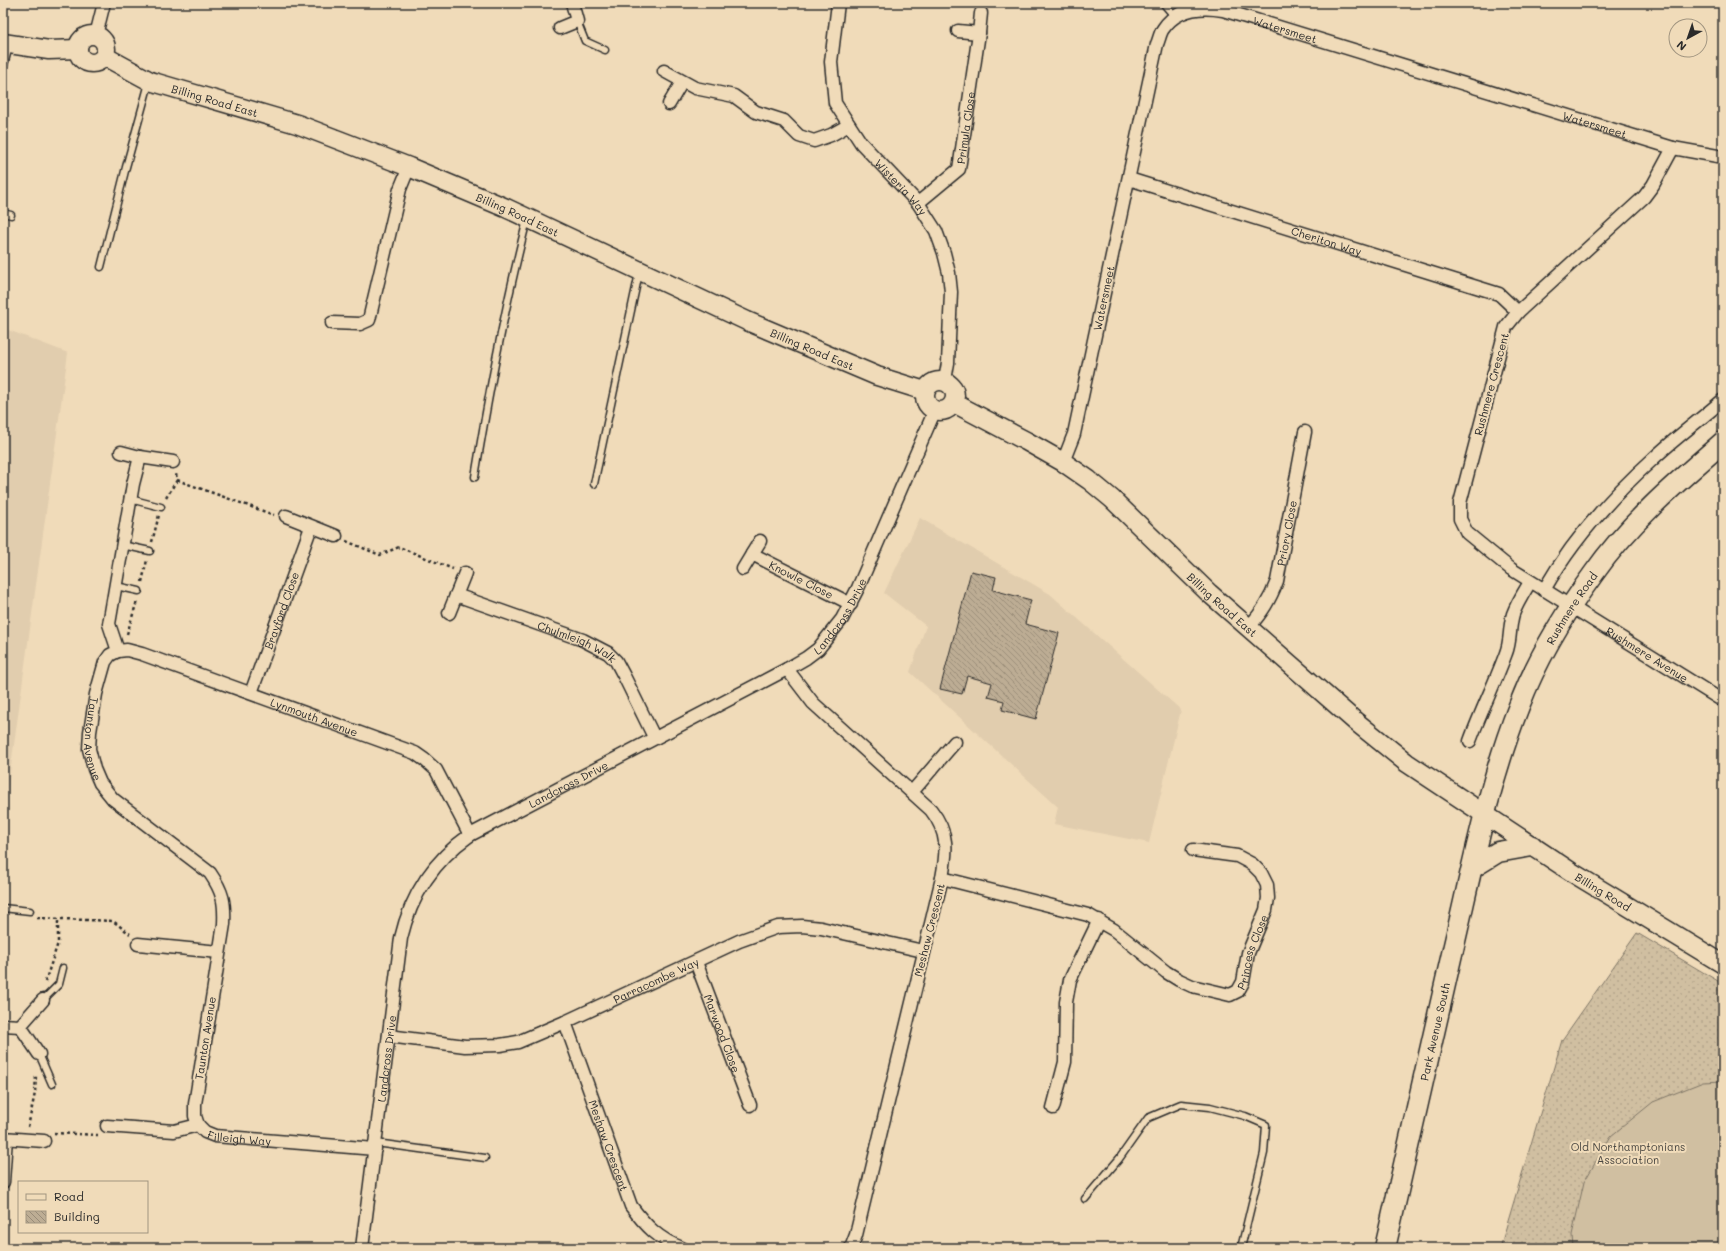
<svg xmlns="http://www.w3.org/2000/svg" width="1726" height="1251" viewBox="0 0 1726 1251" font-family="Mali,sans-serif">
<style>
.built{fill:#e1cdae}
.grass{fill:url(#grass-dots);stroke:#7e7566}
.pitch{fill:#d0bfa1;stroke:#7e7566}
.building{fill:url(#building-back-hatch);stroke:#2b2b2b}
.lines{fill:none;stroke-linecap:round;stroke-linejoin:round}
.lane-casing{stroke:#2b2b2b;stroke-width:9}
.street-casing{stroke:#2b2b2b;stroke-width:15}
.secondary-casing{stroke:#2b2b2b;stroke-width:21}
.primary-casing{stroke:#2b2b2b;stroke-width:23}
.path{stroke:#2b2b2b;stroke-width:2.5;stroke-dasharray:3 3;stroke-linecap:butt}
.lane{stroke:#f0dbb9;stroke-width:6}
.street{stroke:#f0dbb9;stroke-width:12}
.secondary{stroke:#f0dbb9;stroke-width:18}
.primary{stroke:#f0dbb9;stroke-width:20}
.labels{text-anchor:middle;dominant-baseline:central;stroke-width:4;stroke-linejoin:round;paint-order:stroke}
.street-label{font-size:11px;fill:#2b2b2b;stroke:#f0dbb9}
.park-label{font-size:11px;fill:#4c4943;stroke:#f0dbb9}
</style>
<defs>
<pattern id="grass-dots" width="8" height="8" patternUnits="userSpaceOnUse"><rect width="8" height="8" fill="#d0bfa1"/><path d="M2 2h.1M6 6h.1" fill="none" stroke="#b3a48b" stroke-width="1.8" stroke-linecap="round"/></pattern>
<pattern id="building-back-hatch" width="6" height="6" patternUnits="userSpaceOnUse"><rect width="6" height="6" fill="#bdad94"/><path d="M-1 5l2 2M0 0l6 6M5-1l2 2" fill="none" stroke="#9a8d79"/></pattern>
</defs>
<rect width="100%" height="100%" fill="#f0dbb9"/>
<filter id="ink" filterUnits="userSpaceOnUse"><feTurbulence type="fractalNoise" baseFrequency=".025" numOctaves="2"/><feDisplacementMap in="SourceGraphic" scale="8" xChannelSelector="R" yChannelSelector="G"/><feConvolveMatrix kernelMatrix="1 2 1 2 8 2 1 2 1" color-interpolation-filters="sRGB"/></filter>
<g filter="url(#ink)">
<path class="built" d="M3,328L68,353L3,824Z
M920,518L1050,594L1181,710L1149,843L1054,824L1058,807L910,672L926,626L884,593Z"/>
<path class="grass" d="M1637,933L1723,984V1248H1500L1562,1040Z"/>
<path class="pitch" d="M1723,1081V1248H1573L1572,1235L1584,1182L1611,1136L1653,1102L1703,1082Z"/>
<path class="building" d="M971,571L996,577L993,590L1031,600L1025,624L1059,633L1036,719L1002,710L1004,701L988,697L992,683L967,676L962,694L940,689Z"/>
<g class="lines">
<g class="lane-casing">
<path id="lane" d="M1163,3L1175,17
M577,21L585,41L605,50
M3,69L9,46
M3,213L11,215
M101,267L126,167L149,83
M475,477C489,391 505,305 527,220
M594,484L639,273
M130,499L161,507
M122,545L150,551
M116,586L139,591
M3,908L30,911
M43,1000L59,984L63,968
M39,1054L52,1084
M376,1143L485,1158
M1085,1199L1119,1159L1148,1118L1181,1104L1210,1107L1245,1116L1266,1125L1264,1153L1241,1248"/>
</g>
<g class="street-casing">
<g id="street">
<path id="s1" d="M838,3L831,62L835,103L861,143L918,203L936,231L944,253L949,273L951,292L948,363L945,380"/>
<path d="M560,28L577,21L572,3"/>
<path d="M958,31L979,33"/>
<path d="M96,35L104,3"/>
<path d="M664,71L695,88L734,96L756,112L784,121L799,136L814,141L831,135L849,125"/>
<path d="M669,104L682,82"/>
<path id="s2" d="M1673,148L1653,185L1644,197L1518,312L1506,327L1460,503V519L1467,533L1511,569L1723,701"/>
<path id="s3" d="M1129,179L1499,294L1518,312"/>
<path id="s4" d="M918,203L959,169L979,33L981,13"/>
<path d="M332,323L360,324L369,320L400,189L409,167"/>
<path d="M121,452L140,457L173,462"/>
<path id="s5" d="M140,457L133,484L109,624L118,651L110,655L105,662L96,694L90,732L89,749L94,769L100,783L113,799L210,873C223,892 225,902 224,924L195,1104V1116L198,1125"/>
<path id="s6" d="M1063,462L1074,434L1157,44C1159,40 1160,33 1163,29C1177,8 1200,6 1223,10L1673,148L1723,157"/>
<path d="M286,516L336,536"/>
<path d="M752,554L760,541"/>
<path id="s7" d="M743,569L752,554L851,604"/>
<path d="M1544,590C1572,541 1611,497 1653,459C1675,438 1700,420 1723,400"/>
<path id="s8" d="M456,595L583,640L608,653L616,661L624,676L654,737"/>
<path d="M449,613L465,573"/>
<path id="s9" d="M1249,627C1262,612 1270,600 1277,581L1305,432"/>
<path id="s10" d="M118,651L127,650L142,654L415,753L425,760L436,770L470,835"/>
<path d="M787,669L813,703L931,810C949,833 947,851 942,878L856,1235L851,1248"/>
<path id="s11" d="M251,693L311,527"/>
<path d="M1470,741C1481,711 1495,683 1506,653C1511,641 1509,627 1513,614C1517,603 1524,592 1530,582"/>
<path d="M912,792L955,742"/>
<path id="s12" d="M942,878L1088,915L1114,930L1166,972L1179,980L1192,986L1230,995L1238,991L1243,982L1248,953L1266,910L1268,898L1267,885L1261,873L1252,864L1237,856L1193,850"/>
<path d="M138,944L219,952"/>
<path id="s13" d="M696,962L750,1105"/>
<path id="s14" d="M565,1022L631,1206C645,1225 659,1240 682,1248"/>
<path d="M3,1025L20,1026"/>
<path id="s15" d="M389,1036L465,1046L500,1045L518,1042L565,1022L739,941L778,927L802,926L821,928L923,951"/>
<path d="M39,1054L20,1026L43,1000"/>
<path d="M1053,1108L1065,1062L1066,1002L1070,980L1099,920"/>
<path id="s16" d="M107,1126L174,1131L198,1125L205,1132L215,1136L375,1149"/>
<path d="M3,1138L44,1141"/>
<path d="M3,1182L6,1138"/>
<path id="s17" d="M362,1248L401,938C411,895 433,861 470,835L787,669L806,658L818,649L842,619L858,588L935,410"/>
</g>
</g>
<g class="secondary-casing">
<g id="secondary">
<circle cx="92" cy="49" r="14"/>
<path d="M3,43L49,50L78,49"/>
<path id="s18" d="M104,56L150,81L297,124L409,167L506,208L747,321L877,376L925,391"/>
<circle cx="940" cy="396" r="15"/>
<path id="s19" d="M954,403L1026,441L1063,462L1089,480L1112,499L1209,593L1355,721L1407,763L1573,873L1723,964"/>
</g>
</g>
<g class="primary-casing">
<g id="primary">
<path d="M1472,868L1498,852L1532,846"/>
<path id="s20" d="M1385,1248C1407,1151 1429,1055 1451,958C1471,874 1487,787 1519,706C1537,659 1564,614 1594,573C1629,523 1677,482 1723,442"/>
</g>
</g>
<path class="path" d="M177,480L274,515
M166,498L177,480L176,474
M346,541L380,555L399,547L453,569
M152,542L159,515
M142,582L147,560
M127,634L137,601
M37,918L113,921L130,934
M45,982L58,943V919
M28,1127L35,1093L36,1075
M54,1133L98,1135"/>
<use href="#lane" class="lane"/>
<use href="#street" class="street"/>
<use href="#secondary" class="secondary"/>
<use href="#primary" class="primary"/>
</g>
</g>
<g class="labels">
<g class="street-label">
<text stroke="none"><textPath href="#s6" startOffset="577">Watersmeet</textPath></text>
<text stroke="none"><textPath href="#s18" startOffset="120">Billing Road East</textPath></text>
<text stroke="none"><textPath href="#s6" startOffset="901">Watersmeet</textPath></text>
<text stroke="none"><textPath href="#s4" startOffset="95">Primula Close</textPath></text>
<text stroke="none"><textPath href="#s1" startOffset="208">Wisteria Way</textPath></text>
<text stroke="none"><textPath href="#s18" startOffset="444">Billing Road East</textPath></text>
<text stroke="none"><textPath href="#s3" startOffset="207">Cheriton Way</textPath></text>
<text stroke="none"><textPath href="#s6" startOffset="169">Watersmeet</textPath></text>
<text stroke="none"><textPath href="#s18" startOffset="768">Billing Road East</textPath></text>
<text transform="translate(1491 384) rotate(-75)">Rushmere Crescent</text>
<text stroke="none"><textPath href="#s9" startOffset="103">Priory Close</textPath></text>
<text stroke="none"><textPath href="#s7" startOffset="73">Knowle Close</textPath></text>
<text stroke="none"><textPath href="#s19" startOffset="338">Billing Road East</textPath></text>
<text stroke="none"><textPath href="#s20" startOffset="670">Rushmere Road</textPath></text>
<text stroke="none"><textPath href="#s11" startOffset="88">Brayford Close</textPath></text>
<text stroke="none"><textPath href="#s17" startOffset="874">Landcross Drive</textPath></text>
<text stroke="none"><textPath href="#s8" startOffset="130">Chulmleigh Walk</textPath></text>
<text stroke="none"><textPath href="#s2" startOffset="678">Rushmere Avenue</textPath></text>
<text stroke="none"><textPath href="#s10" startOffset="208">Lynmouth Avenue</textPath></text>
<text stroke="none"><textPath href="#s5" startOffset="295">Taunton Avenue</textPath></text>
<text stroke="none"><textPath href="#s17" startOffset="550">Landcross Drive</textPath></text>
<text stroke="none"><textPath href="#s19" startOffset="816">Billing Road</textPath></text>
<text transform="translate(929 930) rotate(-76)">Meshaw Crescent</text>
<text stroke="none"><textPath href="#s12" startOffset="367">Princess Close</textPath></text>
<text stroke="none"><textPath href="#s15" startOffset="281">Parracombe Way</textPath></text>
<text stroke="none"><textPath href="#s20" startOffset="222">Park Avenue South</textPath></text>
<text stroke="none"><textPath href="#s13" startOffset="76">Marwood Close</textPath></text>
<text transform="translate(205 1038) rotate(-81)">Taunton Avenue</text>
<text stroke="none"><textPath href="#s17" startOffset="191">Landcross Drive</textPath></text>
<text stroke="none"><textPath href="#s16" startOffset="137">Filleigh Way</textPath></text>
<text stroke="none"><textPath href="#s14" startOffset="131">Meshaw Crescent</textPath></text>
</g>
<g class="park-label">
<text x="1628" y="1146">Old Northamptonians<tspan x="1628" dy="13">Association</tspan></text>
</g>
</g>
<rect width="1726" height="1251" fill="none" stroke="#f0dbb9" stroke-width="16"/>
<rect x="8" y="8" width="1710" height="1235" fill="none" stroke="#2b2b2b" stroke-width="1.5" filter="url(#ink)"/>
<rect x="18" y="1181" width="130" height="52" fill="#f0dbb9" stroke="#a19580"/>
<rect x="26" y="1194" width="20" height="6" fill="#f0dbb9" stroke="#a19580"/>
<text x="54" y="1201" font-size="12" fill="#2b2b2b">Road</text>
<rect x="26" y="1211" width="20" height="12" fill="url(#building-back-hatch)" stroke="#a19580"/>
<text x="54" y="1221" font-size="12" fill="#2b2b2b">Building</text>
<g transform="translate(1688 38) rotate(220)"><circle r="19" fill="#f0dbb9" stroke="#a19580"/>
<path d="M0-3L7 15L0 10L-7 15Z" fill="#2b2b2b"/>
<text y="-6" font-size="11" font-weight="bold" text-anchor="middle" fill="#2b2b2b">N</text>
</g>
</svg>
